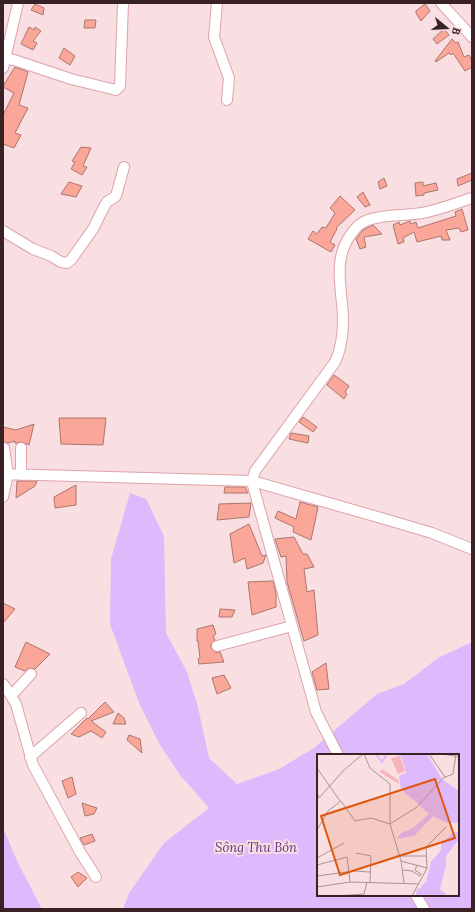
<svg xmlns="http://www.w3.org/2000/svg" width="475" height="912" font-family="Lora,serif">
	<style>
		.water { fill: #deb9fc; fill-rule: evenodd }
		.building { fill: #faa79a; stroke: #ac756c }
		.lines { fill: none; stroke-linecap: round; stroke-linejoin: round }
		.minor-casing { stroke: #dea2aa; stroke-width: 12 }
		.minor { stroke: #fff; stroke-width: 10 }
		.labels { text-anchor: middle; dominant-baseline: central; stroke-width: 4; stroke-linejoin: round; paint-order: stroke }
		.water-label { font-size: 13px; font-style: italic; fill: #633582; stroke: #f9dfe2 }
		.inset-river { fill: none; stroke: #deb9fc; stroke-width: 2 }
		.inset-road { fill: none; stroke: #ac9397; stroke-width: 1 }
		.view { fill: #df560d; fill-opacity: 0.15; stroke: #df560d; stroke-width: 2 }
		.inset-edge { fill: none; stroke: #392226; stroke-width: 2 }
	</style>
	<rect width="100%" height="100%" fill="#f9dfe2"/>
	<path class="water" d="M 130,493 L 146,499 L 164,536 L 166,633 L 187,672 L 198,707 L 209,758 L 237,784 L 279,769 L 314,748 L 377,694 L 404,684 L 438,658 L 472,642 L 472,909 L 123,909 L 129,893 L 164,843 L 209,808 L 180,775 L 160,745 L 139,703 L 110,624 L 111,559 ZM 318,755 L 458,755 L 458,895 L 318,895 Z
		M 3,828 L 18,863 L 42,909 L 3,909 Z"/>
	<path class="building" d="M 35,4 L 44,8 L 43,15 L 31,10 Z
		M 425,4 L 430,11 L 421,21 L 416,13 L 416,11 Z
		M 85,20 L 96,20 L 95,28 L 84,28 Z
		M 29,27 L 34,30 L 35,27 L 41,31 L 33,41 L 37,43 L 33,50 L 21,44 Z
		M 444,29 L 449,35 L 437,44 L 433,39 Z
		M 452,39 L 456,43 L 458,42 L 464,57 L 469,55 L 472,61 L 472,67 L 465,71 L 453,53 L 451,55 L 449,53 L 436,62 L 435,61 Z
		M 64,48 L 75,56 L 70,65 L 59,58 Z
		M 15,67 L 28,72 L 19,105 L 28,108 L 15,133 L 21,135 L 14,148 L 3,144 L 3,115 L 14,93 L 3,87 L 3,86 Z
		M 81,147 L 91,148 L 83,166 L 87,167 L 82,175 L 71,169 L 75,162 L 72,161 Z
		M 472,173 L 472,180 L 458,186 L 457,179 Z
		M 384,178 L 387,186 L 380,189 L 378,182 Z
		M 69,182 L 82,186 L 76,197 L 61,194 Z
		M 423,182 L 423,186 L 436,183 L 438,190 L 424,193 L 424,195 L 416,196 L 415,183 Z
		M 363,192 L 370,205 L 365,207 L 357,197 Z
		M 340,196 L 355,210 L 336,228 L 337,229 L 330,242 L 335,245 L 331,252 L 308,239 L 313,231 L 317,234 L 322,227 L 326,228 L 335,213 L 330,208 Z
		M 462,209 L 468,230 L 461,232 L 459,228 L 446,230 L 450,240 L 442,240 L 441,236 L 417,242 L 414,232 L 403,238 L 404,242 L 398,244 L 393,225 L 399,222 L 400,225 L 410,221 L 411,224 L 416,222 L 418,228 L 456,216 L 455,212 Z
		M 373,225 L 382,234 L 364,237 L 366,247 L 360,249 L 356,239 L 363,230 Z
		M 334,375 L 349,386 L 345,392 L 347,394 L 344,399 L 327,385 Z
		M 303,417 L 317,427 L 313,432 L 299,422 Z
		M 59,418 L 106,418 L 103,445 L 61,444 Z
		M 34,424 L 29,445 L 21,442 L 17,443 L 15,443 L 15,441 L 8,443 L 3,442 L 3,427 L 16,430 Z
		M 291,433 L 309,436 L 308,443 L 289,439 Z
		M 17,481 L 37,481 L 35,486 L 16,498 Z
		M 76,485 L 76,505 L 55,508 L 54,497 Z
		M 225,487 L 245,487 L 248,493 L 224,493 Z
		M 300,502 L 318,507 L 311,540 L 293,532 L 294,527 L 275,518 L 278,511 L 296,519 Z
		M 251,503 L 249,517 L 217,520 L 219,504 Z
		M 249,524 L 262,556 L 266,555 L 263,563 L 247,569 L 245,558 L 234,563 L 230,534 Z
		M 294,537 L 303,554 L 307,554 L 314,567 L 304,569 L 307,592 L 314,590 L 318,635 L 304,641 L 287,582 L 286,556 L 281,557 L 275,539 Z
		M 273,581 L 276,593 L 276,607 L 252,615 L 248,582 Z
		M 3,603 L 15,609 L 3,623 Z
		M 220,609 L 235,610 L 232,617 L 219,617 Z
		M 213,625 L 216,634 L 213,636 L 215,640 L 211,644 L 211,648 L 215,652 L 220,652 L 224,662 L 199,664 L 198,659 L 200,658 L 198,641 L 197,641 L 197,629 Z
		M 26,642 L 50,654 L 35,669 L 29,668 L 25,671 L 15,667 Z
		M 326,663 L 329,689 L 317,690 L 312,672 Z
		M 224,675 L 231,688 L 217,694 L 212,678 Z
		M 105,702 L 114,712 L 91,721 L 106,732 L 102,738 L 91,731 L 79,737 L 71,734 L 87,718 L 88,719 Z
		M 118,713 L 124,718 L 126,724 L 113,724 Z
		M 129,735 L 140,739 L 142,753 L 127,740 Z
		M 72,777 L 76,794 L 68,798 L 62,781 Z
		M 82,803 L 97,808 L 94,814 L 85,816 Z
		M 92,834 L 95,841 L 84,845 L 80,838 Z
		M 78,872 L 87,878 L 78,887 L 71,877 Z"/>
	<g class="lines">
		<defs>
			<path id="minor" d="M 217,3 L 214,37 L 229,78 L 227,100
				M 441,3 L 472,37
				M 3,58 L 14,60 L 71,79 L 116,90 L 120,86 L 123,3
				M 3,68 L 18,3
				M 3,231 L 33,249 L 51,256 L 61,262 L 67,263 L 71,260 L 93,229 L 105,205 L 107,202 L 116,196 L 124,167
				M 3,474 L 252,481 L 395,522 L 432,533 L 472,549
				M 21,475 L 21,448
				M 3,497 L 8,474 L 4,448
				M 217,646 L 292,626
				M 3,684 L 8,691 L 16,704 L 33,765 L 80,852 L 96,877
				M 11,696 L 31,674
				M 338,755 L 316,712 L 252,482 L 255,471 L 335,362 C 342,348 343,333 343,318 C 342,289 332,258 352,233 C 356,227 362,222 368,220 C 385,214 405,216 422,213 C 439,210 456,203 472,198
				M 30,757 L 81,713
				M 416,895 L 424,909"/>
		</defs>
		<use href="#minor" class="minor-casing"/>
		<use href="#minor" class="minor"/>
	</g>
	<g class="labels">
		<g class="water-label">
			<text x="256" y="847">Sông Thu Bồn</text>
		</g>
	</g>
	<g transform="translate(317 754)">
		<rect width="142" height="142" fill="#f9dfe2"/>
		<path d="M 83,2 L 88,17 L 81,20 L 74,4 ZM 65,15 L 81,26 L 82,30 L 63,18 Z" fill="#f7b2bc"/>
		<path d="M 74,0 L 110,0 L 125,25 L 142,37 L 142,69 L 130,69 L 116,62 L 97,82 L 80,85 L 84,79 L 96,74 L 112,60 L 84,35 L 82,22 L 89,19 L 88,14 L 84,2 ZM 142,77 L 142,85 L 129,102 L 129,112 L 123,135 L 131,142 L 99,142 L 100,135 L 105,134 L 104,132 L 109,128 L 114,108 L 124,96 L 124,90 L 136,79 Z" fill="#deb9fc"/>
		<path class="inset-river" d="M 59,0 L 65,8 L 70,0"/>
		<path class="inset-road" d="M 47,0 L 53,14 L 73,30 L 73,70 L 84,107 L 87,129M 112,0 L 128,23M 126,0 L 142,3M 0,14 L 23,47M 0,38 L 2,44 L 27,16 L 46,0M 0,76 L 11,57 L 24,47 L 38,67 L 54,64 L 73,70 L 100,53 L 126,24 L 136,20 L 139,0M 39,99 L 54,102 L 53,128M 79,102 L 109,102M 0,104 L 27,89M 84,107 L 110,114M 0,111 L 30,103 L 33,128M 86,116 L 95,117 L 103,122 L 104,120 L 98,116 L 100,111M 0,122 L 37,117 L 53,118M 0,133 L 33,128 L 102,130M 18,142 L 47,140 L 50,128M 95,142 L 110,114 L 109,93 L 129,73"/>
		<path class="view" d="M 118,25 L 138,84 L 23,121 L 4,62 Z"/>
		<rect width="142" height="142" class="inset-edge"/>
	</g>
	<rect width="475" height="912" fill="none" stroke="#392226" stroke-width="8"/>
	<g transform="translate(447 28) rotate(108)" stroke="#f9dfe2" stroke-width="3" paint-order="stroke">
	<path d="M0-3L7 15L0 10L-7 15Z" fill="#392226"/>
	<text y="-6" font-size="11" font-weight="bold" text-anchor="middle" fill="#392226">B</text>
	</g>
</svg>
